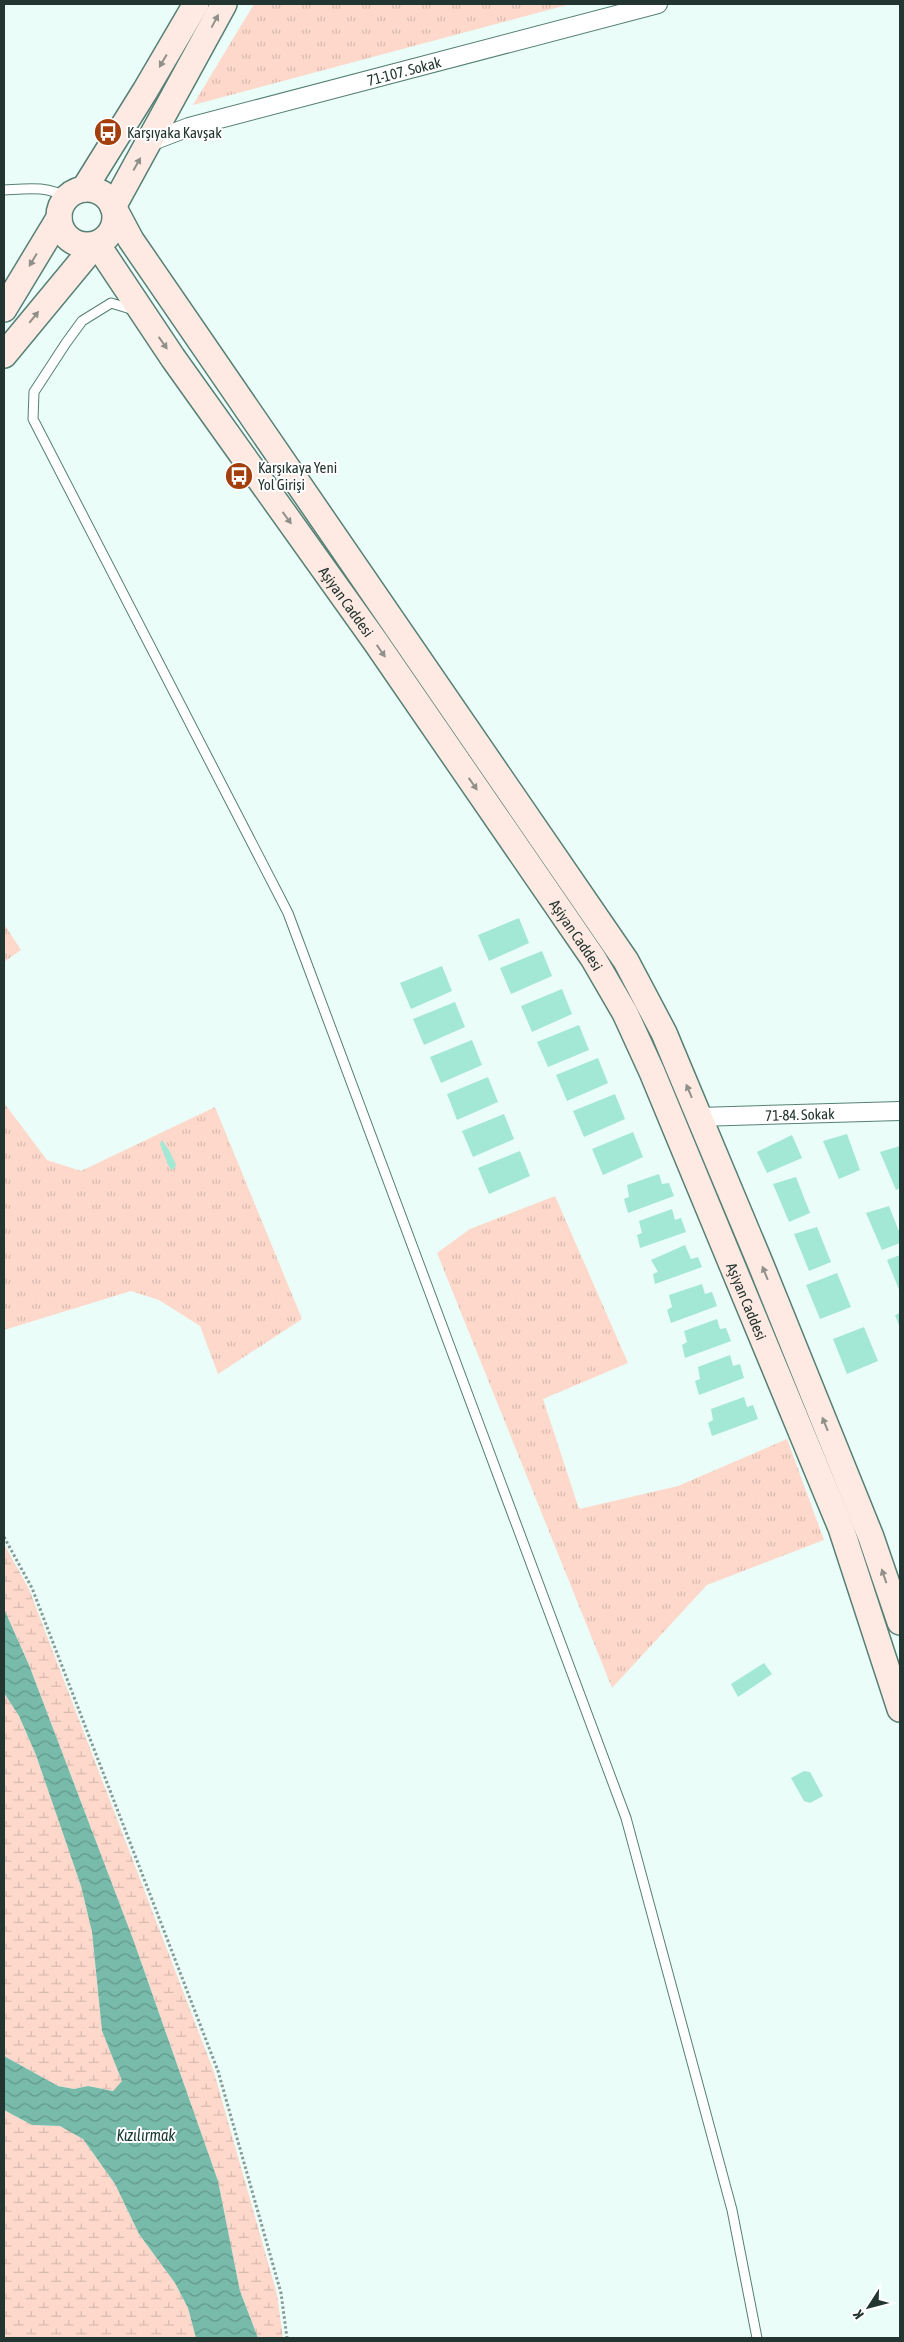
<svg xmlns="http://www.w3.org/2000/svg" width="904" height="2342" font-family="'Asap Condensed',sans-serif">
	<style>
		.grass { fill: url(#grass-tufts) }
		.wetland { fill: url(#wetland-marsh) }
		.water { fill: url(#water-waves) }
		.building { fill: #a3e7d5 }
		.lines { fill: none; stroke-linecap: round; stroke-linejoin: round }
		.lane-casing { stroke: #568075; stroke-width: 11 }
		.street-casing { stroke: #568075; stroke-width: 20 }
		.secondary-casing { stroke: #568075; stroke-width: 28 }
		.path { stroke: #889a95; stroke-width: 3; stroke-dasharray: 2.5 2.5; stroke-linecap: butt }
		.lane { stroke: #fff; stroke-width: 9 }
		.street { stroke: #fff; stroke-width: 18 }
		.secondary { stroke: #feeae3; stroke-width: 25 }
		.oneway { fill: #90908a }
		.labels { text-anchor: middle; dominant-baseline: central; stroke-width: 4; stroke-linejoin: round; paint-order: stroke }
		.street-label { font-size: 15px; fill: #233530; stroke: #fff }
		.poi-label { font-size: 15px; fill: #233530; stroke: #fff; text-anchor: start }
		.water-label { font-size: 16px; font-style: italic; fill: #173830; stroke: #fff }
	</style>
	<defs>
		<pattern id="grass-tufts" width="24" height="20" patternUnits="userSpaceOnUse" patternTransform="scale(1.25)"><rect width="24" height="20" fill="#fdd8cb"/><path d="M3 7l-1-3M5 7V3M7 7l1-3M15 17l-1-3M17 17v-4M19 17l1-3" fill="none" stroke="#d9baaf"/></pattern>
		<pattern id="wetland-marsh" width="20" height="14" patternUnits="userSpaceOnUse" patternTransform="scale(1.25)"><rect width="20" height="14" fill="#fdd8cb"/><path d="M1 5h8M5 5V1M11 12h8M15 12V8" fill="none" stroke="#d9baaf"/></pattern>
		<pattern id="water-waves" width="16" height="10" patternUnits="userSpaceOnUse" patternTransform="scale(1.25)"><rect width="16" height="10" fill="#78bbaa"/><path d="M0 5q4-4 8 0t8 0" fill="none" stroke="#62998b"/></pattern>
	</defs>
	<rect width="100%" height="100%" fill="#ebfdf8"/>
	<path class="grass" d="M 254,4 L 571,4 L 193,105 Z
		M 4,924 L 21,950 L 4,962 Z
		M 4,1103 L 47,1160 L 81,1171 L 215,1107 L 302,1319 L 218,1374 L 200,1326 L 159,1300 L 131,1291 L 4,1330 Z
		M 555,1196 L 628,1363 L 543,1399 L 579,1509 L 678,1486 L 787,1439 L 824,1540 L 707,1585 L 612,1688 L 437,1253 L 470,1229 Z"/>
	<path class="wetland" d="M 4,1544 L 29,1589 L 214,2072 L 277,2294 L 283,2338 L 258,2338 L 240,2291 L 218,2181 L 133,1939 L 29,1665 L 4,1609 Z
		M 4,1693 L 19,1716 L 36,1755 L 81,1886 L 92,1932 L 102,2031 L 122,2081 L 114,2091 L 88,2086 L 74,2089 L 58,2086 L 4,2056 Z
		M 4,2110 L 32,2125 L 60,2126 L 83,2139 L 115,2184 L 139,2234 L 175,2283 L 188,2308 L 196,2338 L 4,2338 Z"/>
	<path class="water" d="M 4,1609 L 29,1665 L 133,1939 L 218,2181 L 240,2291 L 258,2338 L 196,2338 L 188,2308 L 175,2283 L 139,2234 L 115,2184 L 83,2139 L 60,2126 L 32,2125 L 4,2110 L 4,2056 L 58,2086 L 74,2089 L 88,2086 L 113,2091 L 122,2081 L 102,2031 L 92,1932 L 81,1886 L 36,1755 L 19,1716 L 4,1693 Z"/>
	<path class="building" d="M 519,918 L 529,943 L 489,961 L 478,935 Z
		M 542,951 L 552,976 L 511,994 L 500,968 Z
		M 442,966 L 452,991 L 411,1009 L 400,983 Z
		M 562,989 L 572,1014 L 532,1032 L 521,1006 Z
		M 455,1002 L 465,1027 L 424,1045 L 413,1019 Z
		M 579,1025 L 589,1050 L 548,1067 L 537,1042 Z
		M 472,1040 L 482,1065 L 441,1083 L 430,1057 Z
		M 598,1058 L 608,1083 L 567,1101 L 556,1075 Z
		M 488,1077 L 498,1102 L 457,1120 L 447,1094 Z
		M 615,1094 L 625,1119 L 584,1137 L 573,1111 Z
		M 504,1114 L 514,1139 L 473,1157 L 462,1131 Z
		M 633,1132 L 643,1157 L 603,1175 L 592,1149 Z
		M 847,1134 L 860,1170 L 839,1179 L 823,1141 Z
		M 792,1135 L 802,1158 L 767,1173 L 757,1152 Z
		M 162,1140 L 169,1150 L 176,1165 L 174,1169 L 171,1170 L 168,1165 L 160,1144 Z
		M 900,1146 L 900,1188 L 896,1190 L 880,1152 Z
		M 520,1151 L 530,1176 L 489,1194 L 478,1168 Z
		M 659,1174 L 662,1184 L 669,1183 L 674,1196 L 628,1213 L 624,1199 L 629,1197 L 627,1185 Z
		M 796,1177 L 810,1213 L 789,1222 L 773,1184 Z
		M 889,1206 L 900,1234 L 900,1243 L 882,1250 L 866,1213 Z
		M 672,1209 L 675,1220 L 681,1218 L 686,1232 L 640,1248 L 637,1235 L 642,1233 L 639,1221 Z
		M 817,1227 L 831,1262 L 809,1271 L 794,1234 Z
		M 685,1245 L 691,1259 L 698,1257 L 702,1267 L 655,1284 L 653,1274 L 658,1272 L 651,1260 Z
		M 900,1255 L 900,1292 L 887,1260 Z
		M 837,1273 L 851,1307 L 820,1319 L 806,1285 Z
		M 702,1284 L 705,1294 L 712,1292 L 717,1306 L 671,1323 L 667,1310 L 672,1307 L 669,1295 Z
		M 900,1313 L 900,1328 L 895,1315 Z
		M 717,1319 L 720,1329 L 726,1328 L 731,1341 L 685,1358 L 682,1345 L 687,1342 L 684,1331 Z
		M 864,1327 L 878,1361 L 847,1374 L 833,1339 Z
		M 730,1355 L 733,1366 L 740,1364 L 744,1378 L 699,1395 L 695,1381 L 700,1379 L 698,1367 Z
		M 744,1397 L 747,1407 L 753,1405 L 758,1419 L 712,1436 L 708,1423 L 713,1420 L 711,1409 Z
		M 764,1663 L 772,1674 L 738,1697 L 731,1684 Z
		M 804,1771 L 810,1772 L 823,1796 L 810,1803 L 804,1801 L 791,1778 Z"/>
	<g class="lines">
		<defs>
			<path id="lane" d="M 4,190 C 24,189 49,185 66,198
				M 134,310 L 111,303 L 82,321 L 66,343 L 34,392 L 33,419 L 288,913 L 626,1818 L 732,2210 L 757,2338"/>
			<g id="street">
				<path id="s1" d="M 150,142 L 189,127 L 658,4"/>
				<path id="s2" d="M 699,1117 L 900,1111"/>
			</g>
			<g id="secondary">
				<circle cx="87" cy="217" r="28"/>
				<path d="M 84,189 L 145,91 L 196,4"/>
				<path d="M 113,207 L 224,4"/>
				<path d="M 115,210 L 131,240 L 626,961 L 664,1033 L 761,1265 L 871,1537 L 900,1622"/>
				<path id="s3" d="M 97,244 L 173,358 L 375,641 L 593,958 L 625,1013 L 652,1072 L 841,1528 L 900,1709"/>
				<path d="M 4,309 L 59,218"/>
				<path d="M 4,355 L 95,245"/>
			</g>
		</defs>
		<use href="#lane" class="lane-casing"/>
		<use href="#street" class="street-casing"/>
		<use href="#secondary" class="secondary-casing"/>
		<path class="path" d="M 4,1537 L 32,1588 L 218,2071 L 281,2293 L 287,2338"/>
		<use href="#lane" class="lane"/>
		<use href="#street" class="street"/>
		<use href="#secondary" class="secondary"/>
	</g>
	<defs><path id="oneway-solid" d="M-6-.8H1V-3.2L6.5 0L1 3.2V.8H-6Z" transform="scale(1.25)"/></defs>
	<g class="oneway">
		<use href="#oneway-solid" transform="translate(215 21) rotate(-62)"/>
		<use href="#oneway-solid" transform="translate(163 61) rotate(120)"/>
		<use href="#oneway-solid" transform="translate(137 164) rotate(-61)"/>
		<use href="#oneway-solid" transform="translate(33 260) rotate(121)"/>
		<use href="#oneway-solid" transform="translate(34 317) rotate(-51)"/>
		<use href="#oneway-solid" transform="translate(163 343) rotate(55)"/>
		<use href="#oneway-solid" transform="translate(287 518) rotate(54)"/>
		<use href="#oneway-solid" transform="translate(381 651) rotate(55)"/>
		<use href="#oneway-solid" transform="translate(473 784) rotate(55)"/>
		<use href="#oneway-solid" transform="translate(689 1091) rotate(-113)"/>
		<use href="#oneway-solid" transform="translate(765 1273) rotate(-112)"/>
		<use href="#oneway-solid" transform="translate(825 1424) rotate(-112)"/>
		<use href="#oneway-solid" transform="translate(884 1576) rotate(-109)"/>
	</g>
	<defs>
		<symbol id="bus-disc" viewBox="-11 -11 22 22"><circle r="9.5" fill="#a33e0d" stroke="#fff"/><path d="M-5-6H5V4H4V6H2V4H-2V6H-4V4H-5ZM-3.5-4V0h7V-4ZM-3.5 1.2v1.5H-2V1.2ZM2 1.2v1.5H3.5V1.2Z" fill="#fff"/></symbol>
	</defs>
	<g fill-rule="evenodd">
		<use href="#bus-disc" x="92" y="116" width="32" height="32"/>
		<use href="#bus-disc" x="223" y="460" width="32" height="32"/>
	</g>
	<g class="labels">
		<g class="street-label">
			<text stroke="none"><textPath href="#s1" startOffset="264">71-107. Sokak</textPath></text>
			<text stroke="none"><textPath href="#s3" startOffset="436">Aşiyan Caddesi</textPath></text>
			<text stroke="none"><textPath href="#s3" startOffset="841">Aşiyan Caddesi</textPath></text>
			<text stroke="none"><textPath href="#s2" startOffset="101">71-84. Sokak</textPath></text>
			<text stroke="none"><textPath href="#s3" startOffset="1246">Aşiyan Caddesi</textPath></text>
		</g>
		<g class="poi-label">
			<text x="127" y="132">Karşıyaka Kavşak</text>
			<text x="258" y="467">Karşıkaya Yeni<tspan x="258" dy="17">Yol Girişi</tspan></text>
		</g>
		<g class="water-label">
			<text x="146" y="2135">Kızılırmak</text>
		</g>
	</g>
	<rect width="904" height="2342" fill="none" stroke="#233530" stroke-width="10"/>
	<g transform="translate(869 2307) rotate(234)" stroke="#ffffff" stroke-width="4" paint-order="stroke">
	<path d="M0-4L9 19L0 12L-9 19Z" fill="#233530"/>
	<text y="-8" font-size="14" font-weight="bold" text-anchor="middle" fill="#233530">K</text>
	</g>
</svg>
